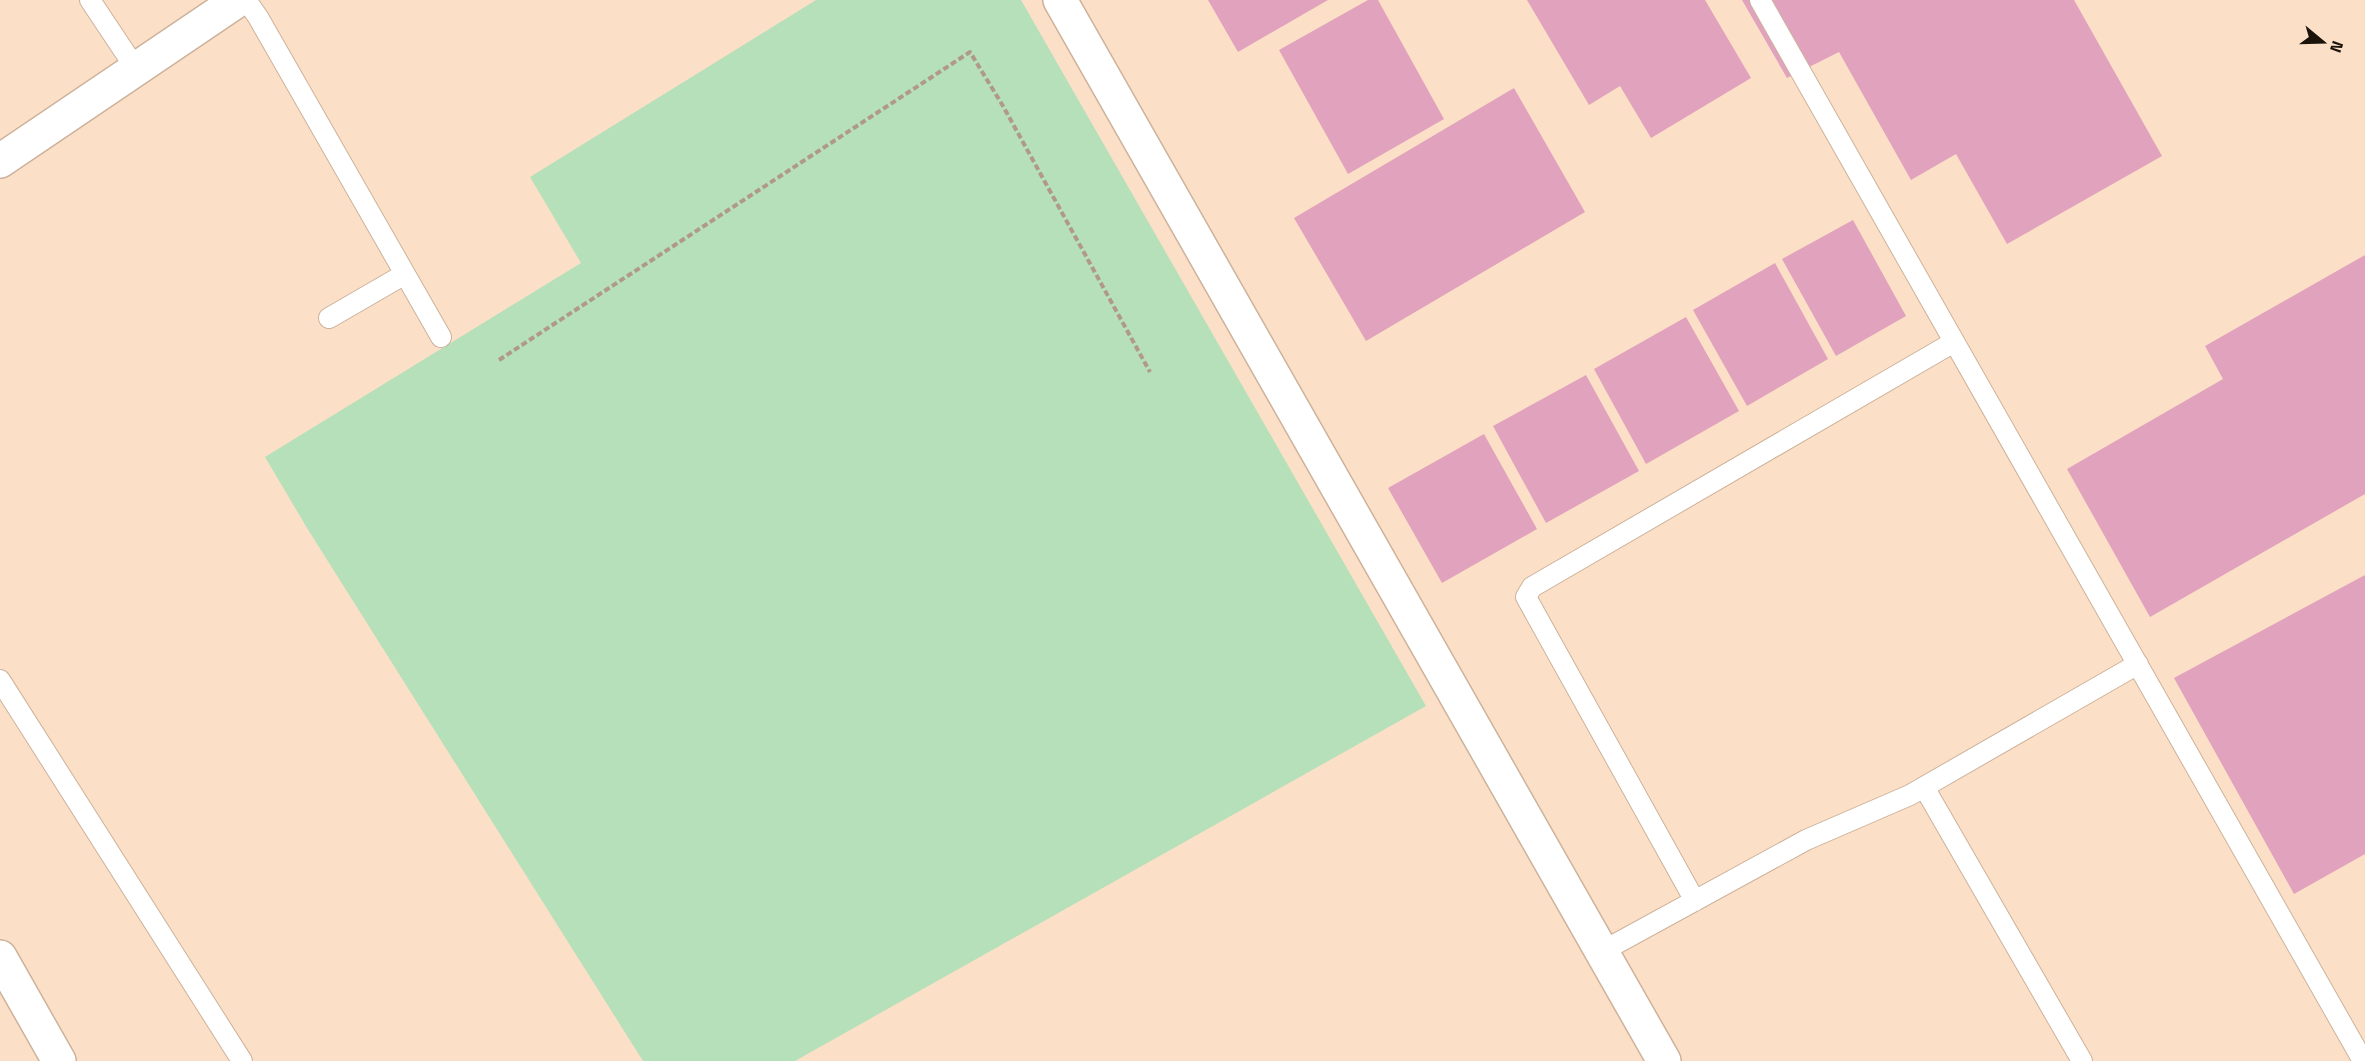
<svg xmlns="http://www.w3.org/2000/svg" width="2365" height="1061" font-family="'Titillium Web',sans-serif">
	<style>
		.green { fill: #b6e0ba }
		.building { fill: #e1a2bd }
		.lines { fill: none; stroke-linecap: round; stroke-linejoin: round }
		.service-casing { stroke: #cdb29b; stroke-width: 22 }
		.minor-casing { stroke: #cdb29b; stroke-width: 36 }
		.tertiary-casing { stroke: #cdb29b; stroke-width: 36 }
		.path { stroke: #b09a87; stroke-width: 4; stroke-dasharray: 6 3; stroke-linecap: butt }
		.service { stroke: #fff; stroke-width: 20 }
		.minor { stroke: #fff; stroke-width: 33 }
		.tertiary { stroke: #fff; stroke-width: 33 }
	</style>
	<rect width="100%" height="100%" fill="#fbdfc7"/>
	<path class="green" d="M 816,0 L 1021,0 L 1426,706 L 795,1061 L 643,1061 L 307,528 L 265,457 L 581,263 L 530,177 Z"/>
	<path class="building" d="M 1208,0 L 1328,0 L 1238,52 Z
		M 1368,0 L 1378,0 L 1444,119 L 1348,174 L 1279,50 Z
		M 1527,0 L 1705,0 L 1751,78 L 1651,138 L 1620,86 L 1589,105 Z
		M 1742,0 L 2074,0 L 2162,156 L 2007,244 L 1956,154 L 1911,180 L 1839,52 L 1787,78 Z
		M 1514,88 L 1585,212 L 1366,341 L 1294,218 Z
		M 1853,220 L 1906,316 L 1836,356 L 1782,259 Z
		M 2365,255 L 2365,494 L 2150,617 L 2067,469 L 2223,379 L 2205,346 Z
		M 1775,263 L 1828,359 L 1747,406 L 1693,310 Z
		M 1686,317 L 1739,411 L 1646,464 L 1594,369 Z
		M 1586,375 L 1639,471 L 1546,523 L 1493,426 Z
		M 1484,434 L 1537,529 L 1442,583 L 1388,488 Z
		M 2365,575 L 2365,854 L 2294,894 L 2174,678 Z"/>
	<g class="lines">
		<defs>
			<path id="service" d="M 90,0 L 136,69
				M 246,0 L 258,17 L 441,337
				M 1760,0 L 2363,1061
				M 329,318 L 405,274
				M 0,680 L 242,1061
				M 1924,787 L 2082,1061
				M 1695,901 L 1526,597 L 1532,587 L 1954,342
				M 1601,952 L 1806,840 L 1910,795 L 2138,664"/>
			<path id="minor" d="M 0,957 L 59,1061"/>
			<path id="tertiary" d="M 1060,0 L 1664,1061
				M 0,161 L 238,0"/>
		</defs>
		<use href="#service" class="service-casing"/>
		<use href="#minor" class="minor-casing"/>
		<use href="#tertiary" class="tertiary-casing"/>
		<path class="path" d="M 499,360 L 970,52 L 1003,106 L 1150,372"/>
		<use href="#service" class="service"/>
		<use href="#minor" class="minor"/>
		<use href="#tertiary" class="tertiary"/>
	</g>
	<g transform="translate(2323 42) rotate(109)" stroke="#fbdfc7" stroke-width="4.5" paint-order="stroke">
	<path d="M0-4.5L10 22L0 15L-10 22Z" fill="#1b1209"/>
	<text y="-9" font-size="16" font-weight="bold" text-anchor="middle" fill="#1b1209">N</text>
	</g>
</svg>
